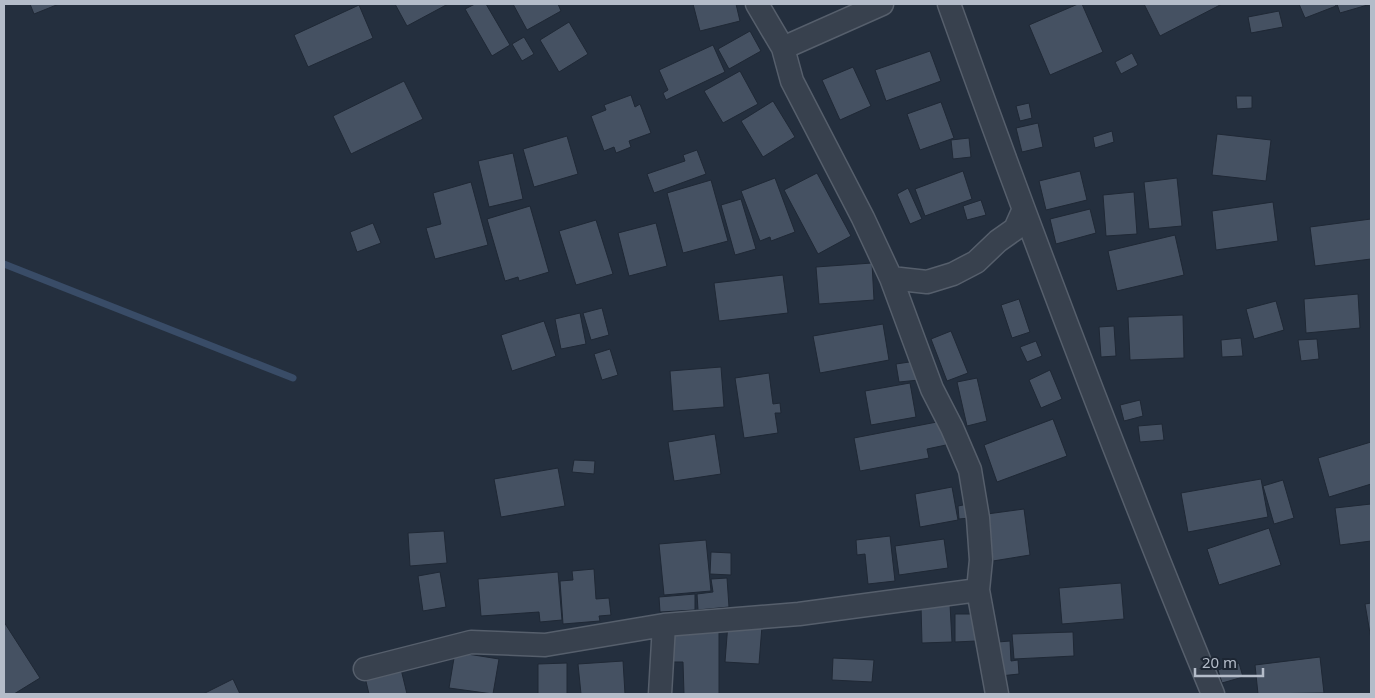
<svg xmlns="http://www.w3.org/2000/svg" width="1375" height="698" font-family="'Noto Sans',sans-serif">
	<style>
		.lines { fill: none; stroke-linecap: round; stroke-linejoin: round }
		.stream { stroke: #394c67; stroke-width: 7 }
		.building { fill: #455162; stroke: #1f2835 }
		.minor-casing { stroke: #565f6c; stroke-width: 25 }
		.minor { stroke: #38414e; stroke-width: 22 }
	</style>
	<rect width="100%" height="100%" fill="#242f3e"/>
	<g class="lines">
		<path class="stream" d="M 4,264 L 293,378"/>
	</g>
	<path class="building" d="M 30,4 L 59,4 L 34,14 Z
		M 395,4 L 448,4 L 407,26 Z
		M 475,4 L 486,4 L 510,45 L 492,56 L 465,9 Z
		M 513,4 L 558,4 L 561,11 L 527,30 Z
		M 693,4 L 736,4 L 740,21 L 700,31 Z
		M 1078,4 L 1082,4 L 1103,52 L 1050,75 L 1029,25 Z
		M 1144,4 L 1222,4 L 1160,36 Z
		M 1299,4 L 1335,4 L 1336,6 L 1305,18 Z
		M 1337,4 L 1371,4 L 1340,13 Z
		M 359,5 L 373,38 L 308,67 L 294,35 Z
		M 1279,11 L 1283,27 L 1251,33 L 1248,17 Z
		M 569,22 L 588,54 L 559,72 L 540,40 Z
		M 750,31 L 761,51 L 729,69 L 718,49 Z
		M 524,37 L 534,54 L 522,61 L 512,44 Z
		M 713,45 L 725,72 L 666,100 L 663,93 L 668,90 L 659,70 Z
		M 930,51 L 941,81 L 886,101 L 875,70 Z
		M 1132,53 L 1138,65 L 1121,74 L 1115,62 Z
		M 853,67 L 871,106 L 840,120 L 822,80 Z
		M 740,71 L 758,104 L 723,123 L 704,91 Z
		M 404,81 L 423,119 L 351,154 L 333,116 Z
		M 631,95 L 635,107 L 640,104 L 651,133 L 629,141 L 631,147 L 616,153 L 614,147 L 604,151 L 591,116 L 606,110 L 604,105 Z
		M 1236,96 L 1252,96 L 1252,108 L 1237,109 Z
		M 773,101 L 795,137 L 763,157 L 741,121 Z
		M 941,102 L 954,138 L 920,150 L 907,114 Z
		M 1029,103 L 1032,118 L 1020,121 L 1016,106 Z
		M 1038,123 L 1043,147 L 1022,152 L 1016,128 Z
		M 1112,131 L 1114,142 L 1095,148 L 1093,137 Z
		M 1217,134 L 1271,140 L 1266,181 L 1212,175 Z
		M 567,136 L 578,174 L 534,187 L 523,149 Z
		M 969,138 L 971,157 L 953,159 L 951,140 Z
		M 697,150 L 706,174 L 654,193 L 647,174 L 685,161 L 683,155 Z
		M 513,153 L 523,199 L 489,207 L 478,161 Z
		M 963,171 L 972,199 L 925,216 L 915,189 Z
		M 1080,171 L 1087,200 L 1046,210 L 1039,181 Z
		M 817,173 L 851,236 L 818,254 L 784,190 Z
		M 775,178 L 795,232 L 771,241 L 770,237 L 760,241 L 741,191 Z
		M 1177,178 L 1182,226 L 1149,229 L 1144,182 Z
		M 711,180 L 728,241 L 683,253 L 667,193 Z
		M 471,182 L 488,245 L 435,259 L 426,228 L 441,224 L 433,193 Z
		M 908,188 L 922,219 L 910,224 L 897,194 Z
		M 1134,192 L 1137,234 L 1106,236 L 1103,195 Z
		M 741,199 L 756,249 L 735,255 L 721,205 Z
		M 981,200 L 986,215 L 967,220 L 963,206 Z
		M 1273,202 L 1278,241 L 1216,250 L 1212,211 Z
		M 530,206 L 549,272 L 519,281 L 518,277 L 505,281 L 487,219 Z
		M 1090,209 L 1096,233 L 1056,244 L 1050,219 Z
		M 1371,219 L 1371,259 L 1315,266 L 1310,227 Z
		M 596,220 L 613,274 L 576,285 L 559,231 Z
		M 373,223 L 381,243 L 357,252 L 350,232 Z
		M 656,223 L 667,266 L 629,276 L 618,233 Z
		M 1175,235 L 1184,275 L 1117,291 L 1108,251 Z
		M 872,263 L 874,300 L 819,304 L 816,267 Z
		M 783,275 L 788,313 L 719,321 L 714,283 Z
		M 1358,294 L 1360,328 L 1306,333 L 1304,299 Z
		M 1019,299 L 1030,332 L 1012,338 L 1001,305 Z
		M 1276,301 L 1284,330 L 1254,339 L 1246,309 Z
		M 602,308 L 609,335 L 591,340 L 583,313 Z
		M 580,313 L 586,344 L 561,349 L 555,319 Z
		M 1183,315 L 1184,358 L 1130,360 L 1128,317 Z
		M 544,321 L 556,356 L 512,371 L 501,335 Z
		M 883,324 L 889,360 L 820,373 L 813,336 Z
		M 1114,326 L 1116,356 L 1101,357 L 1099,327 Z
		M 951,331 L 968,373 L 947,381 L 931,339 Z
		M 1241,338 L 1243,356 L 1222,357 L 1221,340 Z
		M 1317,339 L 1319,359 L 1301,361 L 1298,340 Z
		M 1036,341 L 1042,356 L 1027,362 L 1020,347 Z
		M 610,349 L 618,375 L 602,380 L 594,354 Z
		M 916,361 L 919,380 L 899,382 L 896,364 Z
		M 721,367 L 724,407 L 673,411 L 670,371 Z
		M 1050,370 L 1062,399 L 1041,408 L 1029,380 Z
		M 769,373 L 773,404 L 780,403 L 781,413 L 775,413 L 778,433 L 744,438 L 735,378 Z
		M 977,378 L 987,421 L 967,426 L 957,382 Z
		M 910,383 L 916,417 L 871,425 L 865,391 Z
		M 1140,400 L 1143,416 L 1124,421 L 1120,405 Z
		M 1053,419 L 1067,456 L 997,482 L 984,445 Z
		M 942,421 L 946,445 L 927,449 L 929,458 L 860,471 L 854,438 Z
		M 1162,424 L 1164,440 L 1140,442 L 1138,426 Z
		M 715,434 L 721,474 L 674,481 L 668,442 Z
		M 1371,442 L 1371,484 L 1329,497 L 1318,458 Z
		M 574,460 L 595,461 L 594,474 L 572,472 Z
		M 558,468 L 565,506 L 501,517 L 494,479 Z
		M 1261,479 L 1268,517 L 1188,532 L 1181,493 Z
		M 1283,480 L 1294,518 L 1274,524 L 1263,486 Z
		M 952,487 L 958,520 L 920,527 L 915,494 Z
		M 968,504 L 970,518 L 959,519 L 958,506 Z
		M 1371,504 L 1371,541 L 1340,545 L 1335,508 Z
		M 1024,509 L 1030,555 L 993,561 L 987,514 Z
		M 1269,528 L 1281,565 L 1219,585 L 1207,549 Z
		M 444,531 L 447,563 L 410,566 L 408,533 Z
		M 890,536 L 895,581 L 868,584 L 865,554 L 857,555 L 856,540 Z
		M 944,539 L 948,568 L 899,575 L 895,546 Z
		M 706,540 L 711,591 L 664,595 L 659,544 Z
		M 711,552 L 731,553 L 731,575 L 710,574 Z
		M 594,569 L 596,599 L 609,598 L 611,615 L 599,616 L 600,621 L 563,624 L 560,581 L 573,580 L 572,571 Z
		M 440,572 L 446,607 L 423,611 L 418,576 Z
		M 558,572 L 562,620 L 540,622 L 539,612 L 481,616 L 478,579 Z
		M 727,578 L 729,607 L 698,610 L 697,594 L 713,592 L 711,579 Z
		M 1121,583 L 1124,619 L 1062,624 L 1059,588 Z
		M 695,594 L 695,610 L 660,612 L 659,597 Z
		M 1371,603 L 1371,639 L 1365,604 Z
		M 950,604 L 952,642 L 922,643 L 921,606 Z
		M 955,614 L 975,614 L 976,641 L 955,642 Z
		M 4,622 L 40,678 L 14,694 L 4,694 Z
		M 728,623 L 762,626 L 759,664 L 725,662 Z
		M 719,630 L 719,694 L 684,694 L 683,662 L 664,662 L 664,631 Z
		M 1073,632 L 1074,656 L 1014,659 L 1012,634 Z
		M 1010,641 L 1011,661 L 1018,660 L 1019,674 L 1000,676 L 998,642 Z
		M 455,652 L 499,659 L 493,694 L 449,688 Z
		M 1320,657 L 1324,693 L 1258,694 L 1255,665 Z
		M 833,658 L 874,660 L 872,682 L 832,680 Z
		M 623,661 L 625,694 L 581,694 L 578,664 Z
		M 567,663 L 567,694 L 538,694 L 538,664 Z
		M 1239,663 L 1243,677 L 1222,683 L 1218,670 Z
		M 400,665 L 407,694 L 369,694 L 364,673 Z
		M 233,679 L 240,694 L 203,694 Z"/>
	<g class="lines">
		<defs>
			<path id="minor" d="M 757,4 L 783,48 L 882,4
				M 949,4 C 1032,236 1119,466 1213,694
				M 783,48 L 792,81 L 863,218 L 891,278 L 932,389 L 952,428 L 970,470 L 978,518 L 981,560 L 978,590 L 997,694
				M 891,278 L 927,282 L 953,274 L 976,262 L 998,241 L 1015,229 L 1023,211
				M 365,669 L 471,642 L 545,645 L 664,625 L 799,614 L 978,590
				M 660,694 L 664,625"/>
		</defs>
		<use href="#minor" class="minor-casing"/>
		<use href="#minor" class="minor"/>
	</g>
	<rect width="1375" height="698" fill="none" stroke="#b4bcc9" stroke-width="10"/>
	<path d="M1195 668v8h68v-8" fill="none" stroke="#b4bcc9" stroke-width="2.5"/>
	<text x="1202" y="668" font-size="15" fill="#b4bcc9" stroke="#1d2633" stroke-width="4" paint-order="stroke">20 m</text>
</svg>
